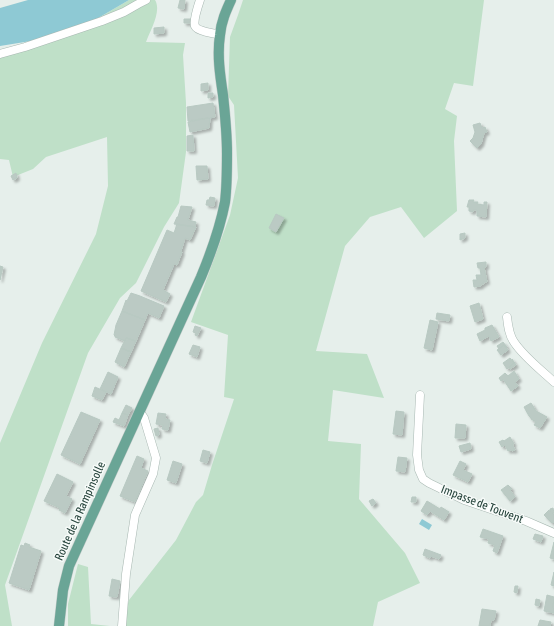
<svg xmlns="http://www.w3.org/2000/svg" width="554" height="626" font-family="'Asap Condensed',sans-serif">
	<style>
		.green { fill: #bfe0c8 }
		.water { fill: #8ec9d4 }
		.building { fill: #bbcac4; stroke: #b8c9c2; filter: url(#shadow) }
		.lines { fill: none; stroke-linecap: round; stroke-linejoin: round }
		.minor-casing { stroke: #a8b8b2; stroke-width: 9 }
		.major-casing { stroke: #c2cac8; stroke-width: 11 }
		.minor { stroke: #fff; stroke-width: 8 }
		.major { stroke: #6aa596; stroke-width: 10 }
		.labels { text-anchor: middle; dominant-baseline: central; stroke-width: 3; stroke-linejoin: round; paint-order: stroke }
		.street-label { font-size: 12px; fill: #24423a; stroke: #f7fbf9 }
	</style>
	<defs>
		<filter id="shadow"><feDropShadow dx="2.5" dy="2.5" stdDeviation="1" flood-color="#0004"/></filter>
	</defs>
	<rect width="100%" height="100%" fill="#e6efeb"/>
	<path class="green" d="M 129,0 L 155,0 C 162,11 150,31 146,42 L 185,43 L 183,55 L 186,103 L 186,152 L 179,203 L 164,227 L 136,283 L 120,298 L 88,353 L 5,585 L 12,626 L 0,626 L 0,443 L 42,343 L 96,234 L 108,186 L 107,137 L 46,157 L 33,169 L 13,177 L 9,160 L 0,159 L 0,51 L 95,20 Z
		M 243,0 L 484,0 L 473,86 L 454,83 L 445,109 L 457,116 L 454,141 L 457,211 L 424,238 L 401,207 L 370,217 L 345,246 L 316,351 L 367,354 L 384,398 L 333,390 L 328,441 L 361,444 L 359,499 L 405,553 L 420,583 L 378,602 L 373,626 L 121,626 L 129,600 L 176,540 L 196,502 L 203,495 L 212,465 L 234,399 L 224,397 L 228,335 L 191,322 L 230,215 L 238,178 L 234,105 L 228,96 L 230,37 L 238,15 Z
		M 78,564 L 88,567 L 91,624 L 110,626 L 68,626 L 68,604 Z"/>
	<path class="water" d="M 28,0 L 129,0 L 93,21 L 31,41 L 0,46 L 0,8 Z
		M 422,519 L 432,525 L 429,530 L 419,524 Z"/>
	<path class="building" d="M 180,0 L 185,0 L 184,9 L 178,8 Z
		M 184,19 L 191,19 L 190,23 L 184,23 Z
		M 164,27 L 164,33 L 154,34 L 154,28 Z
		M 208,83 L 208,90 L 201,91 L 201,84 Z
		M 208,93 L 213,93 L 213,97 L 208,98 Z
		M 213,103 L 215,117 L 188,121 L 187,107 Z
		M 208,118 L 210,118 L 209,128 L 190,132 L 188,122 Z
		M 480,123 L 482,128 L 485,127 L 487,132 L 484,133 L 481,144 L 477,148 L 470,141 L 473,138 L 475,132 L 473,125 Z
		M 193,135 L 194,151 L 187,151 L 187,136 Z
		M 196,166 L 207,166 L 208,179 L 197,180 Z
		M 16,173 L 17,178 L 13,180 L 11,176 Z
		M 210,197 L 215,198 L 214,206 L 206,205 L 207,200 L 209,200 Z
		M 469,200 L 474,200 L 473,202 L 478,202 L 477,204 L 484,205 L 484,202 L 487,202 L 486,217 L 477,216 L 477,210 L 473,210 L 473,212 L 469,211 L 469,207 L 467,207 Z
		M 181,206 L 192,207 L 188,220 L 196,222 L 195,227 L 174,224 L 177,217 L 178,217 Z
		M 276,214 L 284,218 L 276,232 L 269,228 Z
		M 177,224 L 196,227 L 190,240 L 185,238 L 181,251 L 182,252 L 177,265 L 174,264 L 163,290 L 170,294 L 166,302 L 141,291 L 167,230 L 174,233 Z
		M 465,233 L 465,238 L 460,240 L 460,234 Z
		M 486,262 L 486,267 L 484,267 L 487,282 L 483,282 L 484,284 L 481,284 L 481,286 L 474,287 L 473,280 L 477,280 L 476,275 L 481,275 L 480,268 L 478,268 L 477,263 Z
		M 0,266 L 3,267 L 0,280 Z
		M 131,293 L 140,296 L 164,306 L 159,318 L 148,313 L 145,320 L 122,311 L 126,300 L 127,301 Z
		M 479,303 L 483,319 L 475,322 L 470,306 Z
		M 122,311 L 145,320 L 136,341 L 126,338 L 125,341 L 115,337 L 115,336 L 114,335 L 116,325 Z
		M 437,313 L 450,315 L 449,321 L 436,319 Z
		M 430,320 L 438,322 L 432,350 L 424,348 Z
		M 492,325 L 499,337 L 491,341 L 489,336 L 480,341 L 477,334 L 485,330 L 485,328 Z
		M 195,326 L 201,328 L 197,336 L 195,335 L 196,333 L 193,332 Z
		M 126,338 L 136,341 L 131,352 L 121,348 Z
		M 503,342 L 507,347 L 506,348 L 504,345 L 499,349 L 497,346 Z
		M 193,345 L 200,347 L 197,357 L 189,354 Z
		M 504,345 L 508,350 L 501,355 L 497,350 Z
		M 121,348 L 131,352 L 124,367 L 115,362 Z
		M 510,358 L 514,363 L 507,369 L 503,363 Z
		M 512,359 L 516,365 L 510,369 L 509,367 L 514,363 L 512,360 Z
		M 514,371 L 519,379 L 515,382 L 518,386 L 511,391 L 503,379 L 501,381 L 499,378 L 505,373 L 508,376 Z
		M 108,372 L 118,377 L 111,394 L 100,389 Z
		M 95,387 L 106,392 L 102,400 L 92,396 Z
		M 531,403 L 536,411 L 547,417 L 540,428 L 534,425 L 536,422 L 531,419 L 531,418 L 529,416 L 524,407 Z
		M 126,405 L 132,408 L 128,415 L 122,413 Z
		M 396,411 L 404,412 L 402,435 L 393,434 Z
		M 81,412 L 100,420 L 80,464 L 61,455 Z
		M 122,413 L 128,415 L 124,426 L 113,422 L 115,418 L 119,420 Z
		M 158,413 L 166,414 L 165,419 L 170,420 L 168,430 L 162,429 L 163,425 L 156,424 Z
		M 456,424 L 466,425 L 465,438 L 455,438 Z
		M 158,428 L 159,435 L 156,436 L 154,429 Z
		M 510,437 L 514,444 L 512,444 L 515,450 L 512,451 L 511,450 L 508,451 L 505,445 L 502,447 L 499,442 L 503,440 L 504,441 Z
		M 470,443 L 471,449 L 461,452 L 459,446 Z
		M 203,450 L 210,452 L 207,463 L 200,461 Z
		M 137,456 L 144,459 L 141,468 L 148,471 L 135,502 L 120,496 Z
		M 398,457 L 407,458 L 405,472 L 396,471 Z
		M 173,461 L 182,464 L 176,483 L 167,480 Z
		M 460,461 L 466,464 L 463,470 L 472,474 L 468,482 L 453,475 Z
		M 57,474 L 73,482 L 66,496 L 72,499 L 65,513 L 59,510 L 60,508 L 44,501 Z
		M 508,485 L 512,489 L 510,490 L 515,497 L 510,501 L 501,490 Z
		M 412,497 L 416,497 L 416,502 L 411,502 Z
		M 373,499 L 376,503 L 372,506 L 369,501 Z
		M 427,501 L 440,509 L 441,507 L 449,512 L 444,520 L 430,511 L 427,515 L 421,511 Z
		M 553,508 L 554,513 L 552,513 L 554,515 L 554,523 L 553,522 L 552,523 L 544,515 L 549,510 L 550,512 L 550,509 Z
		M 483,529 L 503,536 L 497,553 L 493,551 L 495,545 L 488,543 L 489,539 L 480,537 Z
		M 535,534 L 543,536 L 541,542 L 533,539 Z
		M 554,542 L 554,559 L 550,558 Z
		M 25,543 L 30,545 L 29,547 L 41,551 L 29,590 L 9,583 L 21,545 L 24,546 Z
		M 425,549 L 441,555 L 439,559 L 431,556 L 430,558 L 423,555 Z
		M 554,572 L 554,586 L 551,585 Z
		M 112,579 L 120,581 L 117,597 L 109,596 Z
		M 515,586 L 518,586 L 517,593 L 514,592 Z
		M 547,595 L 554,597 L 553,608 L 554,608 L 554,613 L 544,611 Z
		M 536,599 L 540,600 L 539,606 L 535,605 Z
		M 482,609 L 496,611 L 494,620 L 491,620 L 490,626 L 479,626 Z
		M 540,620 L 551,622 L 550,626 L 538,626 Z"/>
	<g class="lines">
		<defs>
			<path id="minor" d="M 200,0 C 198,6 193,21 195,26 C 197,31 214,34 220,34
				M 0,54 L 25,47 L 102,21 L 124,12 L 138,4 L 146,0
				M 507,317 C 508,326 509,335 514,342 C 524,357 540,369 554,382
				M 420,395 L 417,455 L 419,470 L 423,479 L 429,483 L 464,500 L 526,521 L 554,533
				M 122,626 L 126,574 L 135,515 L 153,474 L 156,458 L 144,418 L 140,412"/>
			<path id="major" d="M 59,626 L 63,590 L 69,566 L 201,277 C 211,253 220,228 225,202 C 227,186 227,169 227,153 C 227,134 225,114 223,95 C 220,75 217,55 220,35 C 221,22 226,11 231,0"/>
		</defs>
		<use href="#minor" class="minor-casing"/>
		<use href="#major" class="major-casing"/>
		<use href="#minor" class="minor"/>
		<use href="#major" class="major"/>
	</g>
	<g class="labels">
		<g class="street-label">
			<text transform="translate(482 504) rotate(21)">Impasse de Touvent</text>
			<text transform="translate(80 511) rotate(-66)">Route de la Rampinsolle</text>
		</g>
	</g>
</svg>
